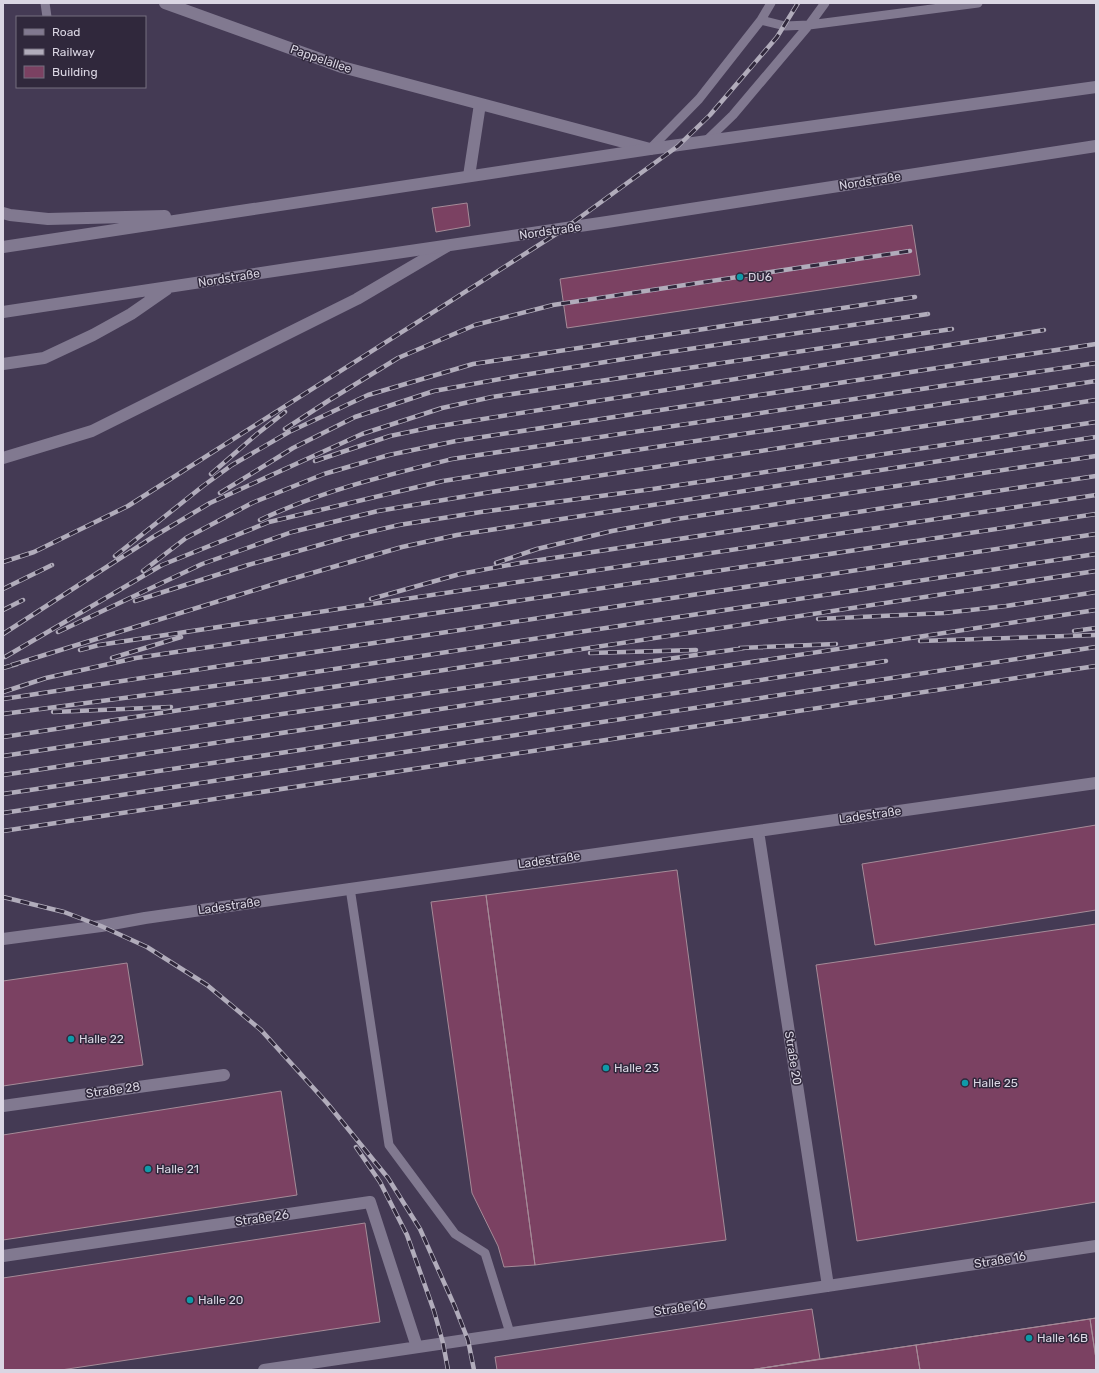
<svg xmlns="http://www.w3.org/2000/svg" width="1099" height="1373" font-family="Rubik,sans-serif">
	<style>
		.built { fill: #443a54; fill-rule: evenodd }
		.building { fill: #7b4162; stroke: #a58b98 }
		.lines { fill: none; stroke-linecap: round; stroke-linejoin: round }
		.lane { stroke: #817990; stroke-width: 9 }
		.street { stroke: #817990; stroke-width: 12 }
		.secondary { stroke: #817990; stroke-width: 12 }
		.rail-casing { stroke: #b1acbb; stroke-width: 4.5 }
		.rail { stroke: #30283c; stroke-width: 3; stroke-dasharray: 9; stroke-linecap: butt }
		.culture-dot { fill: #0f9aa8; stroke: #30283c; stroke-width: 1.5 }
		.labels { text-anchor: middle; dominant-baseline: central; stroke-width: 3; stroke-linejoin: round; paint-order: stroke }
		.street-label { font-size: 12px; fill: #dad6e3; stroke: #30283c }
		.poi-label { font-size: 12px; fill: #dad6e3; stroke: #30283c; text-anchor: start }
	</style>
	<rect width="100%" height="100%" fill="#3a3246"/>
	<path class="built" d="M 3,3 L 1096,3 L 1096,1370 L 3,1370 ZM 17,17 L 145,17 L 145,87 L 17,87 Z"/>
	<path class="building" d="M 467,203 L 470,226 L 436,232 L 432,208 Z
		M 912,225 L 920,275 L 567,328 L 560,279 Z
		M 1096,825 L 1096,910 L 875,945 L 862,864 Z
		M 677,870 L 726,1240 L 535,1265 L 486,895 Z
		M 486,895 L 535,1265 L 504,1267 L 498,1246 L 472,1193 L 431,902 Z
		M 1096,924 L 1096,1202 L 857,1241 L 816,965 Z
		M 127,963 L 143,1065 L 3,1086 L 3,981 Z
		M 281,1091 L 297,1195 L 3,1240 L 3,1135 Z
		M 365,1223 L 380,1322 L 61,1370 L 3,1370 L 3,1278 Z
		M 812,1309 L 820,1359 L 750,1370 L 497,1370 L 495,1357 Z
		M 1096,1318 L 1096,1370 L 750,1370 L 916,1345 Z
		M 1096,1318 L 1096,1359 L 1090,1319 Z
		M 1090,1319 L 1096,1359 L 1096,1370 L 920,1370 L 916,1345 Z
		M 916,1345 L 920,1370 L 750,1370 L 820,1359 Z"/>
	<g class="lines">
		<path class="lane" d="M 45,3 L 47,17
			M 761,20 L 785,26 L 809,25 L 978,3
			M 705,142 L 733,115 L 809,25 L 825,3
			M 650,149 L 699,99 L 761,20 L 771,3
			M 350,888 L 389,1145 L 455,1234 L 485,1253 L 510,1333"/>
		<path class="street" d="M 165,3 L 342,67 L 650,149
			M 469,176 L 480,104
			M 3,458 L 92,431 L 357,299 L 447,246
			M 758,831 L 828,1286
			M 3,939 L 101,926 L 145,918 L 1096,783
			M 3,1106 L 224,1075
			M 3,1256 L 370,1202 L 417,1347
			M 264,1370 L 1096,1246"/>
		<path class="secondary" d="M 3,213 L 10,215 L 48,219 L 165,216
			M 3,247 L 650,149 L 1096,87
			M 3,312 L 294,268 L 607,222 L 1096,146
			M 3,364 L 44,358 L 93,335 L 131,314 L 167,289"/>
		<defs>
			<path id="rail" d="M 285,429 L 328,401 L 398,358 L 475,325 L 553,305 L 910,251
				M 315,461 L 390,436 L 433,427 L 1044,330
				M 211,474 L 257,434 L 285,412
				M 220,493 L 293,448 L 355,417 L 434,391 L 517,376 L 662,353 L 928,314
				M 260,520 C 321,491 387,475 452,459 L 1096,363
				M 115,556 L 203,486 L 232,465 L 289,432 L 368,395 L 473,364 L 915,297
				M 3,562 L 34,552 L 128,506 L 564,229 L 678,146 L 710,115 L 777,37 L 798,3
				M 496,563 L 537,549 L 612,531 L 677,519 L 1096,456
				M 143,571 L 186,538 L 252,503 L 324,474 L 389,455 L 456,441 L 1096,344
				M 3,589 L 52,565
				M 371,599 L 460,574 L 520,563 L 1096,476
				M 135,601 L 248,565 L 348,537 L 399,525 L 481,512 L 653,489 L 1096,422
				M 3,610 L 23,600
				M 818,619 L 944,613 L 1006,606 L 1096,592
				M 1074,631 L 1096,628
				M 58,632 L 202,564 L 292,532 L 378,511 L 491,492 L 1096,400
				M 3,634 L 153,537 L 210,503 L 362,434 L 442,408 L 492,397 L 952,329
				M 920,641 L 1096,635
				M 740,648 L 836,644
				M 80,650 L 99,645 L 1096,495
				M 590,653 L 696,650
				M 5,657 L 162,565 L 269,522 L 443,481 L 616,453 L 1096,381
				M 112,658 L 181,637
				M 12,665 L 281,582 L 402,547 L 457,535 L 1096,437
				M 3,668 L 17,664
				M 3,692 L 46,678 L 136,658 L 1096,514
				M 3,699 L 1096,534
				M 53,712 L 171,707
				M 3,714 L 275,678 L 1096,554
				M 3,737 L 1096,571
				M 3,756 L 282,714 L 745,648
				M 3,775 L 1096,610
				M 3,794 L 287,752 L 886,661
				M 3,813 L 1096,647
				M 3,831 L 1096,666
				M 3,897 L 64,912 L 101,926 L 147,947 L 207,985 L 261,1030 L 327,1103 L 388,1178 L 420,1229 L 455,1307 L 468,1340 L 474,1370
				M 356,1147 L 380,1182 L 407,1235 L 434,1311 L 443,1343 L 448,1370"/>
		</defs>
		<use href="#rail" class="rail-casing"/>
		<use href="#rail" class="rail"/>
	</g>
	<g class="culture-dot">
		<circle cx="740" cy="277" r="4"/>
		<circle cx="71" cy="1039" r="4"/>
		<circle cx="606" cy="1068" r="4"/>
		<circle cx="965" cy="1083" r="4"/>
		<circle cx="148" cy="1169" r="4"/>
		<circle cx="190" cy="1300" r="4"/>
		<circle cx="1029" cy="1338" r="4"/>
	</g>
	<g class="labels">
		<g class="street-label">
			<text transform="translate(321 59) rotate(19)">Pappelallee</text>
			<text transform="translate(870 181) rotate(-9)">Nordstraße</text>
			<text transform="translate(550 231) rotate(-8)">Nordstraße</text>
			<text transform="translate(229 278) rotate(-9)">Nordstraße</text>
			<text transform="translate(870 815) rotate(-8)">Ladestraße</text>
			<text transform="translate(549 860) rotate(-8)">Ladestraße</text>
			<text transform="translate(229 906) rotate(-8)">Ladestraße</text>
			<text transform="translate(793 1058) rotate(81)">Straße 20</text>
			<text transform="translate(113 1090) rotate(-8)">Straße 28</text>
			<text transform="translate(262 1218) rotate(-8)">Straße 26</text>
			<text transform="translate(1000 1260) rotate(-9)">Straße 16</text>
			<text transform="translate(680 1308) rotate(-8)">Straße 16</text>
		</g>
		<g class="poi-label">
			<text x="748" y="277">DU6</text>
			<text x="79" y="1039">Halle 22</text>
			<text x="614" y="1068">Halle 23</text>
			<text x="973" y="1083">Halle 25</text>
			<text x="156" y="1169">Halle 21</text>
			<text x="198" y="1300">Halle 20</text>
			<text x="1037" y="1338">Halle 16B</text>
		</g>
	</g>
	<rect width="1099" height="1373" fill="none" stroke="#dad6e3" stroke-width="8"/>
	<rect x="16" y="16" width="130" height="72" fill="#30283c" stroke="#746e7f"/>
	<rect x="24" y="29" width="20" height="6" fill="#817990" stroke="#746e7f"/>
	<text x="52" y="36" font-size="12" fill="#dad6e3">Road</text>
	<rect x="24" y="49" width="20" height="6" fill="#b1acbb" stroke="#746e7f"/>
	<text x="52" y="56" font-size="12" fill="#dad6e3">Railway</text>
	<rect x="24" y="66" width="20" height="12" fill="#7b4162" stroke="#746e7f"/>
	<text x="52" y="76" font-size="12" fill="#dad6e3">Building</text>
</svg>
